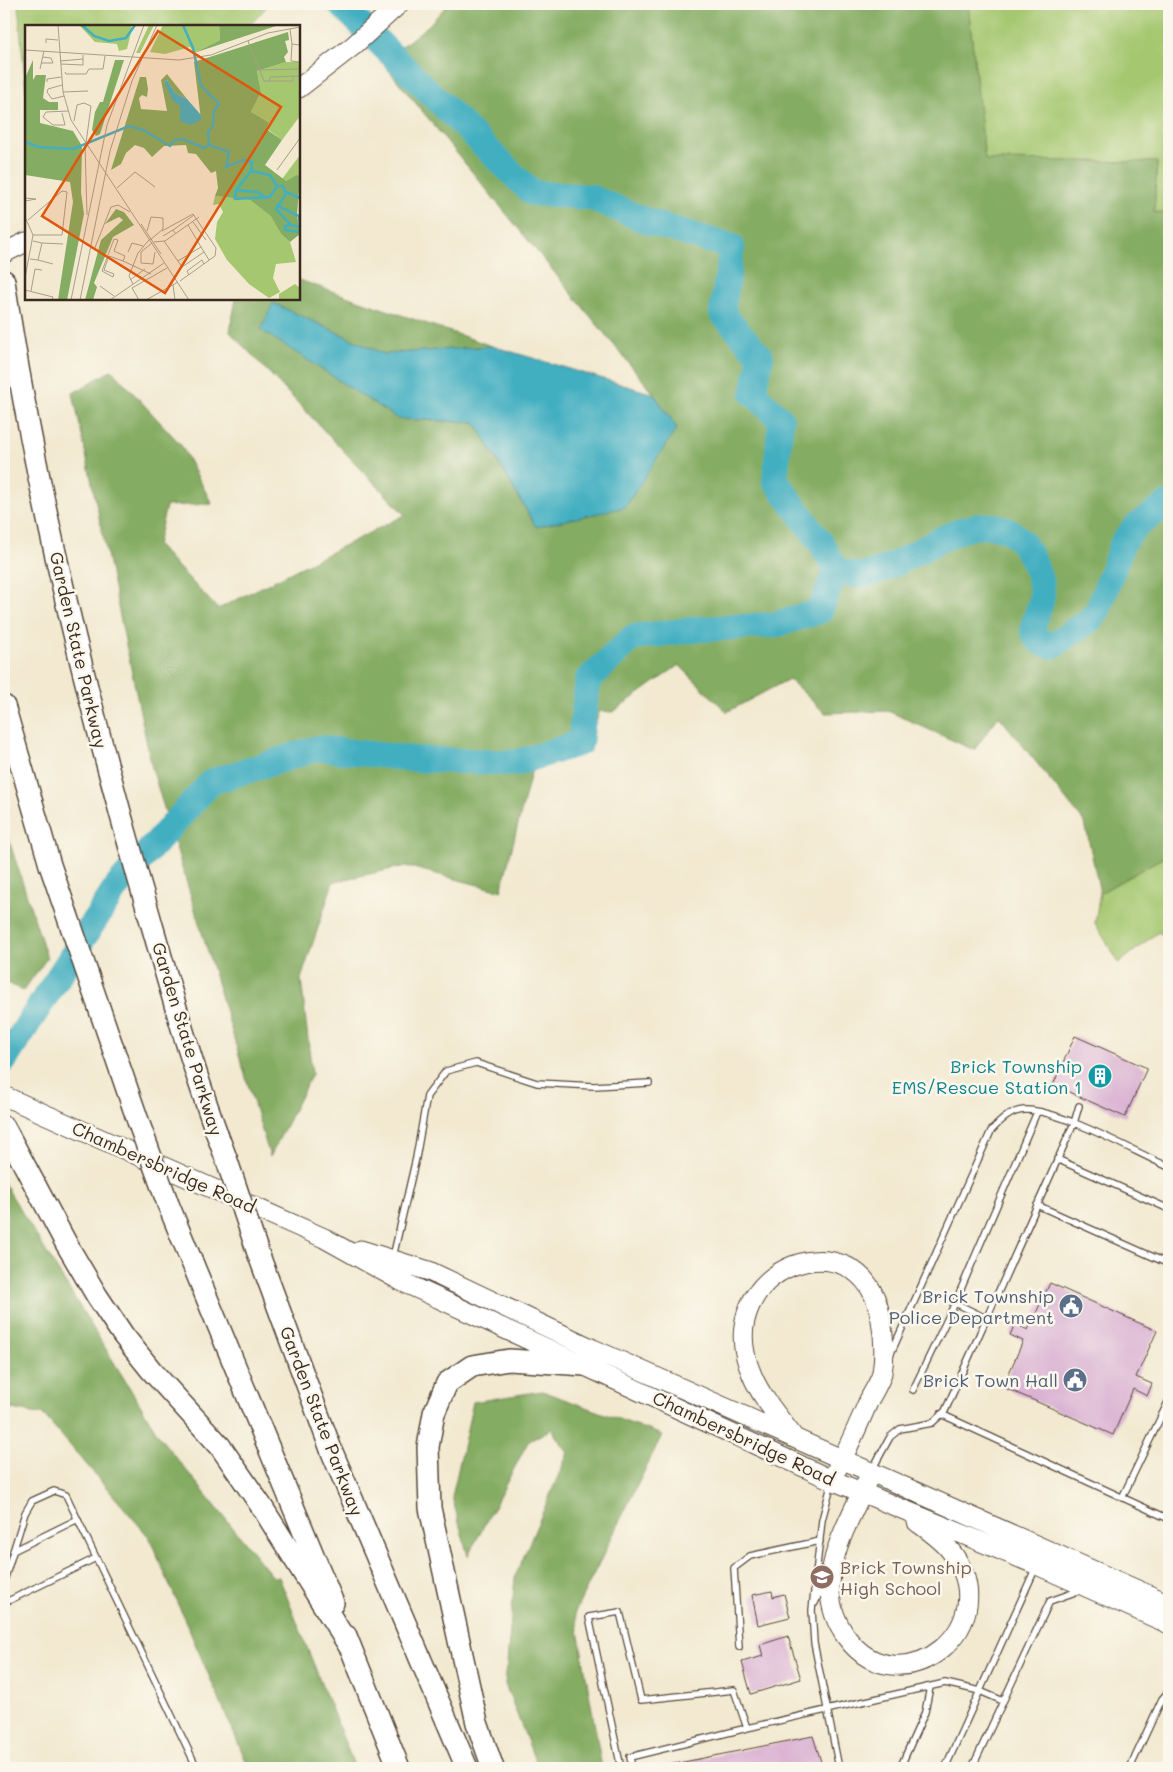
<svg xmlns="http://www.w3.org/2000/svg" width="1173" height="1772" font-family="Mali,sans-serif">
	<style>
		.green { fill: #a5c770; stroke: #707847 }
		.forest { fill: #84ac62; stroke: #606b40 }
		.water { fill: #43afc1; stroke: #3f6c70 }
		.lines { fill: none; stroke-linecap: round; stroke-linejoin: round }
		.river { stroke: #43afc1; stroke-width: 26 }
		.building { fill: #dab2d3 }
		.service-casing { stroke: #564739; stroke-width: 8 }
		.primary-casing { stroke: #564739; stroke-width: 21 }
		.motorway-casing { stroke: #564739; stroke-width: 24 }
		.service { stroke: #fff; stroke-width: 5.5 }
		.primary { stroke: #fff; stroke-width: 19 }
		.motorway { stroke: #fff; stroke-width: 21 }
		.motorway-bridge-casing { stroke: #564739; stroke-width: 24; stroke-linecap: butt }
		.motorway-bridge { stroke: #fff; stroke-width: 21 }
		.labels { text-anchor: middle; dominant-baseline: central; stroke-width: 5; stroke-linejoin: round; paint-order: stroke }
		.street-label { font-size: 18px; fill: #3b2a1e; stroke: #fbf7ec }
		.culture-label { font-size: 18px; fill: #0d838f; stroke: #fbf7ec; text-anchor: end }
		.service-label { font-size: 18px; fill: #4e5e75; stroke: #fbf7ec; text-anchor: end }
		.education-label { font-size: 18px; fill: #785e54; stroke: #fbf7ec; text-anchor: start }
		.inset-river { fill: none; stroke: #43afc1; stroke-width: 2.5 }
		.inset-road { fill: none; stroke: #a99d89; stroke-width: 1 }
		.view { fill: #df570d; fill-opacity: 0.15; stroke: #df570d; stroke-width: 2.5 }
		.inset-edge { fill: none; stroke: #3b2a1e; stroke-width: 2.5 }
	</style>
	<rect width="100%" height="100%" fill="#fbf7ec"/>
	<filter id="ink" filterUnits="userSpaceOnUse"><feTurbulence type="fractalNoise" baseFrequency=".02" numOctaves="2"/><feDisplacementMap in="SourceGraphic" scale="10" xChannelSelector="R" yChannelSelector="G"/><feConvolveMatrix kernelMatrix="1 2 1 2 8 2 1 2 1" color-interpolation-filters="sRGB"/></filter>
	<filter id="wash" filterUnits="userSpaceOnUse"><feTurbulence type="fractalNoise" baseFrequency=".0096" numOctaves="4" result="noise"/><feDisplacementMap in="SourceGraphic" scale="20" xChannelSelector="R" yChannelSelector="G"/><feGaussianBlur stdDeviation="1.12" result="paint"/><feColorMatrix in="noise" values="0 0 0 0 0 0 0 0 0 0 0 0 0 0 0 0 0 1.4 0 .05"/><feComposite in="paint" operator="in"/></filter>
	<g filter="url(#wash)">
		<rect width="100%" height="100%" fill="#f2e9d0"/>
		<path class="green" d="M 18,4 L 269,4 L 249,26 L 26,26 L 26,91 Z
			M 968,4 L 1169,4 L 1169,213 L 1154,212 L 1157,162 L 985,160 Z
			M 1169,854 L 1169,938 L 1158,932 L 1119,963 L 1095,923 L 1100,893 Z"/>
		<path class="forest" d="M 448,4 L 968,4 L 985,160 L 1157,162 L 1154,212 L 1169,213 L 1169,854 L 1100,893 L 1085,823 L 999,716 L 974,750 L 888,711 L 825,713 L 789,679 L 727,712 L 679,665 L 613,712 L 600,711 L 595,724 L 533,765 L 501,891 L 406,866 L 333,882 L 301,979 L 312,1074 L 270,1157 L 152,768 L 73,393 L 112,370 L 181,445 L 212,504 L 166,506 L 157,545 L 218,609 L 405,515 L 230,332 L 236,299 L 299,299 L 299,280 L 492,346 L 384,354 L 273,303 L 398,419 L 475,422 L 536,527 L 677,428 L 654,394 L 382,62 L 429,25 Z
			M 4,825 L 47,958 L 23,991 L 4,981 Z
			M 4,1183 L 161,1439 L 273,1577 L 279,1577 L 355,1768 L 249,1768 L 149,1537 L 44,1415 L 12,1409 L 4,1413 Z
			M 542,1391 L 662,1435 L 575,1612 L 602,1768 L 538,1768 L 505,1684 L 515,1577 L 568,1453 L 551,1429 L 528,1442 L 468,1556 L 452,1497 L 473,1402 Z"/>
		<path class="water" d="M 273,303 L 384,354 L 492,346 L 654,394 L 677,428 L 625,507 L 536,527 L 475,422 L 398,419 L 261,330 Z"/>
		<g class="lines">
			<path class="river" d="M 340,4 L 532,193 L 590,197 L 652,223 L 732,247 L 722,313 L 761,357 L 753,393 L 781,419 L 775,480 L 821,543 L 836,570
				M 836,570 C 843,572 852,575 859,575 C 904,573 957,511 1005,529 C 1025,537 1041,572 1042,593 C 1043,613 1016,637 1052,646 L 1090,620 L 1098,610 L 1123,542 L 1136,526 L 1169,503
				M 4,1061 L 117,886 L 211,782 L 318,748 L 413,759 L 516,763 L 580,743 L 588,680 L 633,637 L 700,629 L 774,625 L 820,611 L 836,570"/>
		</g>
		<g id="blocks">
			<path class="building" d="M 1075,1036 L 1147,1068 L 1125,1117 L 1053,1085 Z
				M 1050,1283 L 1157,1331 L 1136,1377 L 1152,1384 L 1147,1396 L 1133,1389 L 1113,1435 L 1003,1387 L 1023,1341 L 1010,1335 L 1015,1324 L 1028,1330 Z
				M 772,1591 L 773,1597 L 784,1594 L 790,1617 L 758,1625 L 752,1595 Z
				M 788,1636 L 801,1679 L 751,1694 L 742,1662 L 763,1656 L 760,1645 Z
				M 813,1736 L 823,1768 L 659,1768 L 659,1767 Z"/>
		</g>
	</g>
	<g filter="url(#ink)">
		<use href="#blocks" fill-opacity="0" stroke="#564739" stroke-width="1"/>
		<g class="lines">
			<defs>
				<path id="service" d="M 1057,1159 L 1169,1209
					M 1037,1205 L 1169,1264
					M 393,1257 L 416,1158 L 427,1096 L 446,1071 L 476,1063 L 537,1083 L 594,1086 L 649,1083
					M 955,1303 L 1037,1112
					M 891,1353 L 991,1131 C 1000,1121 1011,1110 1026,1110 C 1061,1110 1135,1152 1169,1167
					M 913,1390 L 955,1303 L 986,1318
					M 941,1414 L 1169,1519
					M 872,1470 L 890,1437 L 900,1429 L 932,1423 L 945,1411 L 1074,1123 L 1079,1106
					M 832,1482 L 822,1520 L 812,1610 L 814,1643 L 839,1768
					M 1122,1498 L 1169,1400
					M 13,1551 L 78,1519
					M 4,1581 L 25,1513 L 32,1501 L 54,1491 L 66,1495 L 197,1768
					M 4,1603 L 96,1558
					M 815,1603 L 823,1584
					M 739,1647 L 734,1568 L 750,1556 L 820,1541
					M 747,1728 L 945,1683 L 980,1691 L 1003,1701
					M 621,1768 L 589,1617 L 620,1612 L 641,1700 L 734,1690 L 747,1728 L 630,1757 L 632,1768
					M 900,1768 L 925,1712 L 930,1687
					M 945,1768 L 1036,1567
					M 972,1768 L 1050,1601 L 1081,1590
					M 1130,1768 L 1162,1699 L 1169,1691"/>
				<path id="primary" d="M 299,88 L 353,46 L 399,4
					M 4,253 L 26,242
					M 4,1096 L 324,1238 L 401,1281 L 832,1480 L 1037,1565 L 1169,1624
					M 361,1250 L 429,1271 L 593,1349 L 1169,1604
					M 792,1435 C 778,1416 761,1397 752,1375 C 705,1268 864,1209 881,1320 C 884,1337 885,1356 882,1373 C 880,1382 873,1392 869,1400 C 859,1423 849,1447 837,1469
					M 867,1481 C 852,1515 830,1551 830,1588 C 830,1607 836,1623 847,1638 C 900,1710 1012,1625 949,1549 C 941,1539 928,1530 917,1522"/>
				<path id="motorway" d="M 4,281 C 34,483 83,684 139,880 C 166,973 191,1067 226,1158
					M 4,706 L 50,865 L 138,1121
					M 4,1127 L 67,1245 L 97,1296 L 123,1335 L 151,1370 L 220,1446 L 262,1507 L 351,1649
					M 168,1204 L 333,1603
					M 257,1250 L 332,1452 L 467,1768
					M 346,1636 L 399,1768
					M 493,1768 L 477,1723 L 430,1508 L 428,1447 L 434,1413 L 447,1383 L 472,1366 L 509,1360 L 585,1365"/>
			</defs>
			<use href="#service" class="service-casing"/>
			<use href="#primary" class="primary-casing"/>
			<use href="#motorway" class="motorway-casing"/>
			<use href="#service" class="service"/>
			<use href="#primary" class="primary"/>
			<use href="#motorway" class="motorway"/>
			<defs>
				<path id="motorway-bridge" d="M 138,1121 L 168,1204
					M 226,1158 L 257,1250"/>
			</defs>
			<use href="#motorway-bridge" class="motorway-bridge-casing"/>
			<use href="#motorway-bridge" class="motorway-bridge"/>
		</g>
	</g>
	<defs>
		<symbol id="building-disc" viewBox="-11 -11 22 22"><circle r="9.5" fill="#0f9aa8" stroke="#fbf7ec"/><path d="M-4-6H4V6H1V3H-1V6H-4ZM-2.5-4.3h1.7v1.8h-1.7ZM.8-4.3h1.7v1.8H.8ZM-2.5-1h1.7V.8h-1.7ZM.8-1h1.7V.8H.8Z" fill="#fff"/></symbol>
		<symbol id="civic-disc" viewBox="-11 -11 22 22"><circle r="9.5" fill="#5c6f8a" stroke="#fbf7ec"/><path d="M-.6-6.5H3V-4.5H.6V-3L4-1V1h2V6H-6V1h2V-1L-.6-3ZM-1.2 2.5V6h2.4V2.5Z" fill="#fff"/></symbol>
		<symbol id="school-disc" viewBox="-11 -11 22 22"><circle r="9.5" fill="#8d6e63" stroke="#fbf7ec"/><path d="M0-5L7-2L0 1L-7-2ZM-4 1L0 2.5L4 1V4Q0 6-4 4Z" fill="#fff"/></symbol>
	</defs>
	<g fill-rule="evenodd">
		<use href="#building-disc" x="1086" y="1062" width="28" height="28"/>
		<use href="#civic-disc" x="1057" y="1292" width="28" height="28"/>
		<use href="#civic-disc" x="1061" y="1366" width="28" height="28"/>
		<use href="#school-disc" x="808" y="1563" width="28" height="28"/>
	</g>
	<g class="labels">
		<g class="street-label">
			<text transform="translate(79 650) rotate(77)">Garden State Parkway</text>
			<text transform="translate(188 1039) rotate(73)">Garden State Parkway</text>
			<text transform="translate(164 1167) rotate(24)">Chambersbridge Road</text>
			<text transform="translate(322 1421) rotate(69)">Garden State Parkway</text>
			<text transform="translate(744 1438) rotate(25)">Chambersbridge Road</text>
		</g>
		<g class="culture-label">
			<text x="1082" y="1066">Brick Township<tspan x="1082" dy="21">EMS/Rescue Station 1</tspan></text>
		</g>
		<g class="service-label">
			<text x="1054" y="1296">Brick Township<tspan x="1054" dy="21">Police Department</tspan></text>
			<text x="1058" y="1380">Brick Town Hall</text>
		</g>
		<g class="education-label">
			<text x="840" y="1567">Brick Township<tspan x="840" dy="21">High School</tspan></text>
		</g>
	</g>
	<g transform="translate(25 25)">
		<rect width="275" height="275" fill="#f2e9d0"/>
		<path d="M 54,0 L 105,0 L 107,3 L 102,24 L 94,26 L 92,19 L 70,17 ZM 124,0 L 129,0 L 115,28 L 111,28 ZM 138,0 L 194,0 L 195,15 L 169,28 L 165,22 L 140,29 L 125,27 ZM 261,37 L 275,37 L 275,91 L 257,115 L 241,103 L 244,99 L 226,87 L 236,67 L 232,46 ZM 275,130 L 275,152 L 272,151 L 261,156 L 257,154 ZM 190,171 L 225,175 L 247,191 L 256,209 L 265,217 L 271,237 L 251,239 L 248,253 L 255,267 L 244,273 L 224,259 L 202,235 L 190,214 L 192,197 L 198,187 L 194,179 L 188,180 ZM 270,259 L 275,263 L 275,275 L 254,275 L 254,269 Z" fill="#a5c770"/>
		<path d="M 194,0 L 254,0 L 169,28 L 195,15 ZM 263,7 L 264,15 L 260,16 L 263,27 L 259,32 L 261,37 L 232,46 L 236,67 L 226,87 L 244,98 L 241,104 L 257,115 L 240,140 L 261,156 L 272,150 L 275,152 L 272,190 L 275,209 L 265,217 L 256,209 L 246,191 L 225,175 L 190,171 L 193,163 L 191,146 L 186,148 L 171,129 L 163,128 L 161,120 L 139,121 L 127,132 L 119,123 L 110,120 L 101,128 L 96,139 L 86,145 L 115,52 L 121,52 L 123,64 L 122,72 L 117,70 L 114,73 L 116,84 L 142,86 L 136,55 L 142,49 L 162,74 L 150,68 L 142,55 L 139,57 L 176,95 L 169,37 ZM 8,35 L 8,55 L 11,50 L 21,50 L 18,73 L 24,77 L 33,77 L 33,85 L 15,85 L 15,98 L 48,106 L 57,121 L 56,167 L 59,189 L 42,275 L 33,275 L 48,177 L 45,157 L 0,150 L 0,53 ZM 90,35 L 99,35 L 75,109 L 71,111 L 67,105 L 70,87 L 75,77 L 78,77 ZM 91,184 L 99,187 L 109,200 L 88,212 L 69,258 L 72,262 L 68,275 L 60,275 L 76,215 L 98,195 L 94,192 L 80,199 Z" fill="#84ac62"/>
		<path d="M 142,55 L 150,68 L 162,74 L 176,90 L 176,95 L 166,100 L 155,96 L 155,81 L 148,76 L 139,57 Z" fill="#43afc1"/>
		<path class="inset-river" d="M 57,0 L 69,11 L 84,16 L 101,13 L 110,0M 158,0 L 168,23 L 176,61 L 194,79 L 189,86 L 188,101 L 183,107 L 184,120M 0,117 L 13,122 L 48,124 L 104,101 L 118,105 L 145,121 L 150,115 L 158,114 L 179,123 L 184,120M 184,120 L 204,127 L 201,142 L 218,135 L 227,137 L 226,146 L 211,165 L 210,174 L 245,172 L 252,161 L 258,161 L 261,169 L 251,184 L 266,200 L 275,202M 226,146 L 245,150 L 252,161M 211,165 L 232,167 L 242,173M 261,167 L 275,173M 251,180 L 274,191 L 275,202M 266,200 L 260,201 L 260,205 L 275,207"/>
		<path class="inset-road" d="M 33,0 L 38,67 L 46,95 L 164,275M 265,4 L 267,19 L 275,20M 223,16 L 239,56 L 268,56 L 268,51M 21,18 L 21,14 L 33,15M 267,19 L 266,36 L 275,37M 0,25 L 154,35 L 186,30 L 243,8 L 275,2M 35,36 L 58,34M 16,38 L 28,38 L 26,33 L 18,32M 36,39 L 58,40 L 58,30M 15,44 L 19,26M 234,45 L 275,44M 40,47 L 41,49 L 61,49 L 64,44 L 78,44 L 80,31M 22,57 L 22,54 L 36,52M 245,57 L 245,52 L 275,51M 37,60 L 23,64 L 22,67 L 27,74 L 39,71M 38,67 L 63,66M 37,88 L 40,100 L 28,100 L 18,92 L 21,87 L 43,86M 49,96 L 52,80 L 59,78 L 66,81 L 61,118M 60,119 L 62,190M 252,145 L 275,113M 92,163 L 110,147 L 130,162M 0,173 L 11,174 L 0,176M 0,192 L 8,210 L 0,253M 3,195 L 37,166 L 42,167 L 37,210 L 8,210M 168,197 L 181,215M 116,199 L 136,229M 163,200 L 176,222M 148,205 L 169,190M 122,206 L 126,192 L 138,193 L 138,204 L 125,215M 137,206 L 168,189 L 191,223 L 190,231 L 155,256M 138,211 L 148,205 L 150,208M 89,214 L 93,215 L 89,226 L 100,231 L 98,236 L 84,231 L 79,245 L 89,249 L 88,252 L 77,246 ZM 139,216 L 157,242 L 179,227M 129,217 L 140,216 L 174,192M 17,218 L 38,219M 127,218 L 116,227 L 116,238 L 128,239 L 130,227M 69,225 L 86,182 L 93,180 L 105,187M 103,227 L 107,218 L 118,221M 5,234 L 13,235 L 17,218 L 8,216M 13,235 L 28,239M 98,236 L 126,249M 153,236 L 176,222 L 184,235M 164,250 L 162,246 L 177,235 L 179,239M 105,255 L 120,244M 108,259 L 104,251 L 113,228 L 124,215M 148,260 L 150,275M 75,261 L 89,271M 0,265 L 28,272 L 27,275M 6,266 L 10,244 L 17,245M 46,275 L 82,100 L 119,0M 55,275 L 85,126 L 107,56 L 132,0M 85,275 L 139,238M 114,275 L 107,263 L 142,243M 121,275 L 153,257"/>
		<path class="view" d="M 133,6 L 256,82 L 140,268 L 17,191 Z"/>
		<rect width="275" height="275" class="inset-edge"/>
	</g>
	<rect width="1173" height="1772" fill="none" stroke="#fbf7ec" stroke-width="20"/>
</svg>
